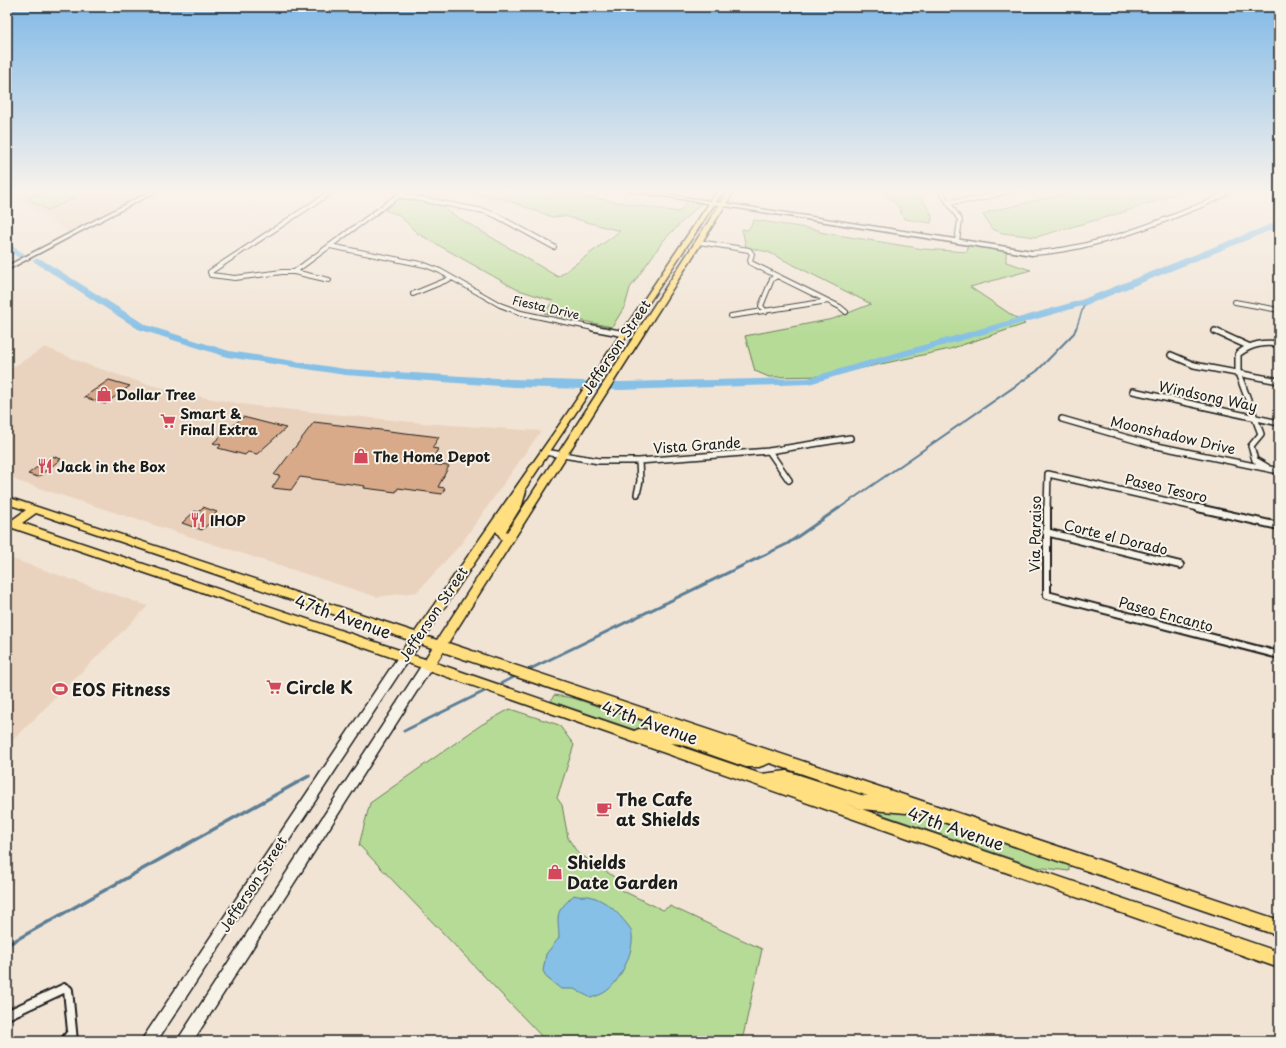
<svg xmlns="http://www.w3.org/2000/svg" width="1286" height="1048" font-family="'Playpen Sans',sans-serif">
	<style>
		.built { fill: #ead3be }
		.green { fill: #b6db96; stroke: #697c59 }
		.water { fill: #87c0e6; stroke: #5c7e95 }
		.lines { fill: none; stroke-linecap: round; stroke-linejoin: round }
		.stream-far3 { stroke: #5c7e95; stroke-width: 1.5 }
		.stream-far2 { stroke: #5c7e95; stroke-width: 2 }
		.stream-far1 { stroke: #5c7e95; stroke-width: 3 }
		.stream { stroke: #5c7e95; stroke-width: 3.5 }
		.river { fill: #87c0e6; fill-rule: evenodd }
		.building { fill: #d8aa8a; stroke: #1c1c1c }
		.minor-far3-casing { stroke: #1c1c1c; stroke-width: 6 }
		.minor-far2-casing { stroke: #1c1c1c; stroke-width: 8 }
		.minor-far1-casing { stroke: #1c1c1c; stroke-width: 10 }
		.minor-casing { stroke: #1c1c1c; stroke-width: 12 }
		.tertiary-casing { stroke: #1c1c1c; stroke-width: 3 }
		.secondary-casing { stroke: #1c1c1c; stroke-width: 3 }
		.primary-casing { stroke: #1c1c1c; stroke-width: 3 }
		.minor-far3 { stroke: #f7f3e8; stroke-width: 4 }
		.minor-far2 { stroke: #f7f3e8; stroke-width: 5 }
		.minor-far1 { stroke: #f7f3e8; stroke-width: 6 }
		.minor { stroke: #f7f3e8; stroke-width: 8 }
		.tertiary { fill: #f7f3e8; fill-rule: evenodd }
		.secondary { fill: #f7f3e8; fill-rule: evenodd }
		.primary { fill: #ffdf80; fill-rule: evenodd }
		.labels { text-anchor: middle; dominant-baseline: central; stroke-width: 4; stroke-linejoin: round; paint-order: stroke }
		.far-street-label { font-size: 12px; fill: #1c1c1c; stroke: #f7f3e8 }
		.street-label { font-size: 14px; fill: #1c1c1c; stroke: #f7f3e8 }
		.poi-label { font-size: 14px; font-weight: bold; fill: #1c1c1c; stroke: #f7f3e8; text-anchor: start }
		.near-street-label { font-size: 17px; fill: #1c1c1c; stroke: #f7f3e8 }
		.near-poi-label { font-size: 17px; font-weight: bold; fill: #1c1c1c; stroke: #f7f3e8; text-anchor: start }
	</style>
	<rect width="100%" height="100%" fill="#f1e4d5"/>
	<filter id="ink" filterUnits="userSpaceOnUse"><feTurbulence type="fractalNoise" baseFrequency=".025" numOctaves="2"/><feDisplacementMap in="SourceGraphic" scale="8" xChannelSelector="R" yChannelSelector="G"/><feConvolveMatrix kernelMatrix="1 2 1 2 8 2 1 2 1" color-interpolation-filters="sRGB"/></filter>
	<g filter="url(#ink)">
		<path class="built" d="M 7,190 L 150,190 L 68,232 L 7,191 Z
			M 45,347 L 86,364 L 143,383 L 196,396 L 255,406 L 422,423 L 541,431 L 461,544 L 417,592 L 377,597 L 17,481 L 13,477 L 7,475 L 7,371 Z
			M 7,557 L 148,606 L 7,746 Z"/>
		<path class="green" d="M 51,190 L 81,190 L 74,199 L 47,210 L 28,199 L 30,196 Z
			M 447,190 L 544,190 L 679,212 L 688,201 L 701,203 L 663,241 L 630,288 L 625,306 L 612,327 L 544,313 L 553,301 L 516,289 L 417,233 L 399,215 L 385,210 L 399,199 L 406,198 L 448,205 L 444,209 L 558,277 L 620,231 L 564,216 L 552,217 L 504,199 Z
			M 880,190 L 915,190 L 931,213 L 932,217 L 931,223 L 904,219 L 898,206 Z
			M 1079,190 L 1185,190 L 1121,213 L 1036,237 L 1002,233 L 992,229 L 983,215 L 989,212 Z
			M 754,220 L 819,230 L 819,232 L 924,249 L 967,252 L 968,245 L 1006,250 L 1006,262 L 1031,270 L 970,287 L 1025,324 L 950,349 L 826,376 L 769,377 L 755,371 L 745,336 L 833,319 L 871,304 L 768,252 L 746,247 L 742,229 L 748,230 Z
			M 554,695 L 573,698 L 667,729 L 666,733 L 636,730 L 551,701 Z
			M 510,709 L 559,725 L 574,745 L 557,798 L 562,805 L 568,838 L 577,852 L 613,876 L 623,891 L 663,910 L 670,906 L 762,949 L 742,1041 L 546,1041 L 359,845 L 370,803 L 481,725 Z
			M 879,808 L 910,812 L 1069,865 L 1069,871 L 1036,867 L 878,813 Z"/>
		<path class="water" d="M 574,895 C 580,897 582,896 589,896 C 596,897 608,904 613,909 C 615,910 631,928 631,930 C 637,947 620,983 605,992 C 601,995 595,996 591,998 L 574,989 L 561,989 L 547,978 L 543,971 L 546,954 L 559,938 C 558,912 554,914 574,895 Z"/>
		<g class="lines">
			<path class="stream-far3" d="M 1076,329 L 1085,302"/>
			<path class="stream-far2" d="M 838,509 L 1037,371 L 1074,333 L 1076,328"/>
			<path class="stream-far1" d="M 526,671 L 787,544 L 839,508
				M 496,686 L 518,675
				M 404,731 L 489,689"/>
			<path class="stream" d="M 7,945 L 309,776"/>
			<path class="river" d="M 1279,221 L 1279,227 L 1089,304 L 809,384 L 620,390 L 513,387 L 345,375 L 227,357 L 138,329 L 33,261 L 35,259 L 41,259 L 146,325 L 229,351 L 345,369 L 513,379 L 620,382 L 808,378 L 1081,300 Z
				M 7,243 L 25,254 L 27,256 L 25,258 L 19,258 L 7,250 Z"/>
		</g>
		<path class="building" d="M 109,380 L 130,386 L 105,404 L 84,397 Z
			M 243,417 L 286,428 L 257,454 L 248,452 L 245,455 L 218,448 L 221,445 L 213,443 Z
			M 314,422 L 439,437 L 432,448 L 438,449 L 430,464 L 449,466 L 438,487 L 445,488 L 442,494 L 398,488 L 396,492 L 364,488 L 365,486 L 300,477 L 291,490 L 272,488 L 280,476 L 274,475 Z
			M 52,456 L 61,459 L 38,477 L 28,474 Z
			M 203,507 L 217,512 L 212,517 L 215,518 L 202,530 L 182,523 L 195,511 L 198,512 Z"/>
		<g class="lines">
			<defs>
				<path id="minor-far3" d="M 940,190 L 960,220 L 957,241
					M 399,195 L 484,211 L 495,215 L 554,247
					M 948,202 L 973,200 L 1014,190
					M 699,242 L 749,250 L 752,254 L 750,260 L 751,263 L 840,307 L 846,312
					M 330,246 L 425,265 L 440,271 L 500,305 L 521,313 L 598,329
					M 1032,253 C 1083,251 1144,229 1192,209 C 1205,204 1219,199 1230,190
					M 294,272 L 406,190
					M 329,280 L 294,272 L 282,272 L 235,278 L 211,275 L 210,272 L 334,190
					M 413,294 L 452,278
					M 1235,302 L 1279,310
					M 766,312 L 761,306 L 772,279 L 777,276
					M 731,316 L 828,301"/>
				<path id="minor-far2" d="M 593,328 L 625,334
					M 1215,331 L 1248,346
					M 1171,355 L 1194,365 L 1279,381
					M 1133,391 L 1279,423
					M 1062,419 L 1152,445 L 1279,471
					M 769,451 L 789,480
					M 545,452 L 599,461 L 639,461 L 769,451 L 850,438
					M 1267,467 L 1255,460 L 1251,446 L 1261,434 L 1238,373 L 1238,354 C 1251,344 1263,342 1279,344
					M 637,494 L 640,481 L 639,461
					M 1047,509 L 1048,474 L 1203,509"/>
				<path id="minor-far1" d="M 1047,508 L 1047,595 L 1279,655
					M 1198,508 L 1279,526
					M 1046,532 L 1180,565"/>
				<path id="minor" d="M 7,1015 L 65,988 L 68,990 L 73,1041
					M 65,1041 L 72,1032"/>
				<path id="tertiary" d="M 629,190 L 638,190 L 1032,251 L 1035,253 L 1032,255 L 631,191 Z"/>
				<path id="secondary" d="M 153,190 L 159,190 L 7,270 L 7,266 Z
					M 404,652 L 408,654 L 409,657 L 408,660 L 157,1041 L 141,1041 L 400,654 Z
					M 427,661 L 431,663 L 432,666 L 431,669 L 193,1041 L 177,1041 L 423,663 Z"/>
				<path id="primary" d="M 718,190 L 724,190 L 525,489 L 526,491 L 522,505 L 506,531 L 507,532 L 729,190 L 735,190 L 448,643 L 1279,920 L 1279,936 L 911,811 L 906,813 L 861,809 L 838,801 L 1279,952 L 1279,968 L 305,627 L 7,526 L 7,518 L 12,520 L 26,510 L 7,504 L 7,497 L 415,632 L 562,421 ZM 36,513 L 409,640 L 402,651 L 22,523 ZM 496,531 L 502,540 L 437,640 L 425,636 ZM 420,644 L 432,648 L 425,659 L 412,655 ZM 443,652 L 679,732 L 639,729 L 634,731 L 436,663 ZM 670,743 L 680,744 L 746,767 L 759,767 L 770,763 L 868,796 L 861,795 L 787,771 L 761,774 Z"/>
			</defs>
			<use href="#minor-far3" class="minor-far3-casing"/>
			<use href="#minor-far2" class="minor-far2-casing"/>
			<use href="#minor-far1" class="minor-far1-casing"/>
			<use href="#minor" class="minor-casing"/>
			<use href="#tertiary" class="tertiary-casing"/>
			<use href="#secondary" class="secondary-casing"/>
			<use href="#primary" class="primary-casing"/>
			<use href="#minor-far3" class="minor-far3"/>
			<use href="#minor-far2" class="minor-far2"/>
			<use href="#minor-far1" class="minor-far1"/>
			<use href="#minor" class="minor"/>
			<use href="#tertiary" class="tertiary"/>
			<use href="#secondary" class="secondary"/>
			<use href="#primary" class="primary"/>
		</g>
	</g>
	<linearGradient id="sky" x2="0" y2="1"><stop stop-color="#81b9e7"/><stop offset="0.57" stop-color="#f9f3ec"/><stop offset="1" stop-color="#f9f3ec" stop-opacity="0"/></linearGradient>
	<rect width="1286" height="336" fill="url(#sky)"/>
	<defs>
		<symbol id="shop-bare" viewBox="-9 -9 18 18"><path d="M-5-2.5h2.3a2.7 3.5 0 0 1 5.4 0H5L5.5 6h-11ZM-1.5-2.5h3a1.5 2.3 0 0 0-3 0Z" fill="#d1495b" stroke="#f7f3e8" stroke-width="2.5" paint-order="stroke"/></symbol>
		<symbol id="supermarket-bare" viewBox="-9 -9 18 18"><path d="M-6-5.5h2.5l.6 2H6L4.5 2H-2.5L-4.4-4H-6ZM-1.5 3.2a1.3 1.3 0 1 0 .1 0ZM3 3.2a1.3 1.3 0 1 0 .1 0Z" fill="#d1495b" stroke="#f7f3e8" stroke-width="2.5" paint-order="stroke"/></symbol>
		<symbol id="restaurant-bare" viewBox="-9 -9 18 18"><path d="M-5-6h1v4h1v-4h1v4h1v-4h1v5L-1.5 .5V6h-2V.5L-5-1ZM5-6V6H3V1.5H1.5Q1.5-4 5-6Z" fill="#d1495b" stroke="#f7f3e8" stroke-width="2.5" paint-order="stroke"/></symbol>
		<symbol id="stadium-bare" viewBox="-9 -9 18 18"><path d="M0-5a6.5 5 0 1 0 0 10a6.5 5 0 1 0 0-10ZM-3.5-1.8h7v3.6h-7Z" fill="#d1495b" stroke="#f7f3e8" stroke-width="2.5" paint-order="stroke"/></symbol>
		<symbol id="cafe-bare" viewBox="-9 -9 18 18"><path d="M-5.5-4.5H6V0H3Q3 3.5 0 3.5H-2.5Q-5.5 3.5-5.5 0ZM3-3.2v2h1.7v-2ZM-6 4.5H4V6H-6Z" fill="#d1495b" stroke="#f7f3e8" stroke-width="2.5" paint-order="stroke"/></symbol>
	</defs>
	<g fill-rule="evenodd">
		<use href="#shop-bare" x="93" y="383" width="22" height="22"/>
		<use href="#supermarket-bare" x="157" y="410" width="22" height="22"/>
		<use href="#shop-bare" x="350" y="445" width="22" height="22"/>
		<use href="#restaurant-bare" x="34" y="455" width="22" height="22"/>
		<use href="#restaurant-bare" x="187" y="509" width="22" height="22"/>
		<use href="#supermarket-bare" x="263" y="676" width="22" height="22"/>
		<use href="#stadium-bare" x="49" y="678" width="22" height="22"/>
		<use href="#cafe-bare" x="593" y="798" width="22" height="22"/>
		<use href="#shop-bare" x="544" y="861" width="22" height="22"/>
	</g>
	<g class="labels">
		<g class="far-street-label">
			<text transform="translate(546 307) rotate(13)">Fiesta Drive</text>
		</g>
		<g class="street-label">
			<text transform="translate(616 347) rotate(-56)">Jefferson Street</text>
			<text transform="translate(1208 396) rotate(12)">Windsong Way</text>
			<text transform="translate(1173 435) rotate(13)">Moonshadow Drive</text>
			<text transform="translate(697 445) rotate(-4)">Vista Grande</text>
			<text transform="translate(1166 488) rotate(13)">Paseo Tesoro</text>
			<text transform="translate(1035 534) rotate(-89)">Via Paraiso</text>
			<text transform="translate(1116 537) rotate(14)">Corte el Dorado</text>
			<text transform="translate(433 614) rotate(-56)">Jefferson Street</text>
			<text transform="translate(1166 614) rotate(15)">Paseo Encanto</text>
			<text transform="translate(253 884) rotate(-57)">Jefferson Street</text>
		</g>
		<g class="poi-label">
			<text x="116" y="394">Dollar Tree</text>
			<text x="180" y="413">Smart &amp;<tspan x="180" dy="16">Final Extra</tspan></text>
			<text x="373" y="456">The Home Depot</text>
			<text x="57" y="466">Jack in the Box</text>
			<text x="210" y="520">IHOP</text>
		</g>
		<g class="near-street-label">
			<text transform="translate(343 616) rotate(19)">47th Avenue</text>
			<text transform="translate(650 722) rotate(19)">47th Avenue</text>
			<text transform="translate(956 828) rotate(19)">47th Avenue</text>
		</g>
		<g class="near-poi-label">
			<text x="286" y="687">Circle K</text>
			<text x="72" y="689">EOS Fitness</text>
			<text x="616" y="799">The Cafe<tspan x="616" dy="20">at Shields</tspan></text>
			<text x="567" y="862">Shields<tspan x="567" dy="20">Date Garden</tspan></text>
		</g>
	</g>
	<rect width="1286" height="1048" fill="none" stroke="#f7f3e8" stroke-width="24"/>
	<rect x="12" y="12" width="1262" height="1024" fill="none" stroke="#1c1c1c" stroke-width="1.5" filter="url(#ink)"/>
</svg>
